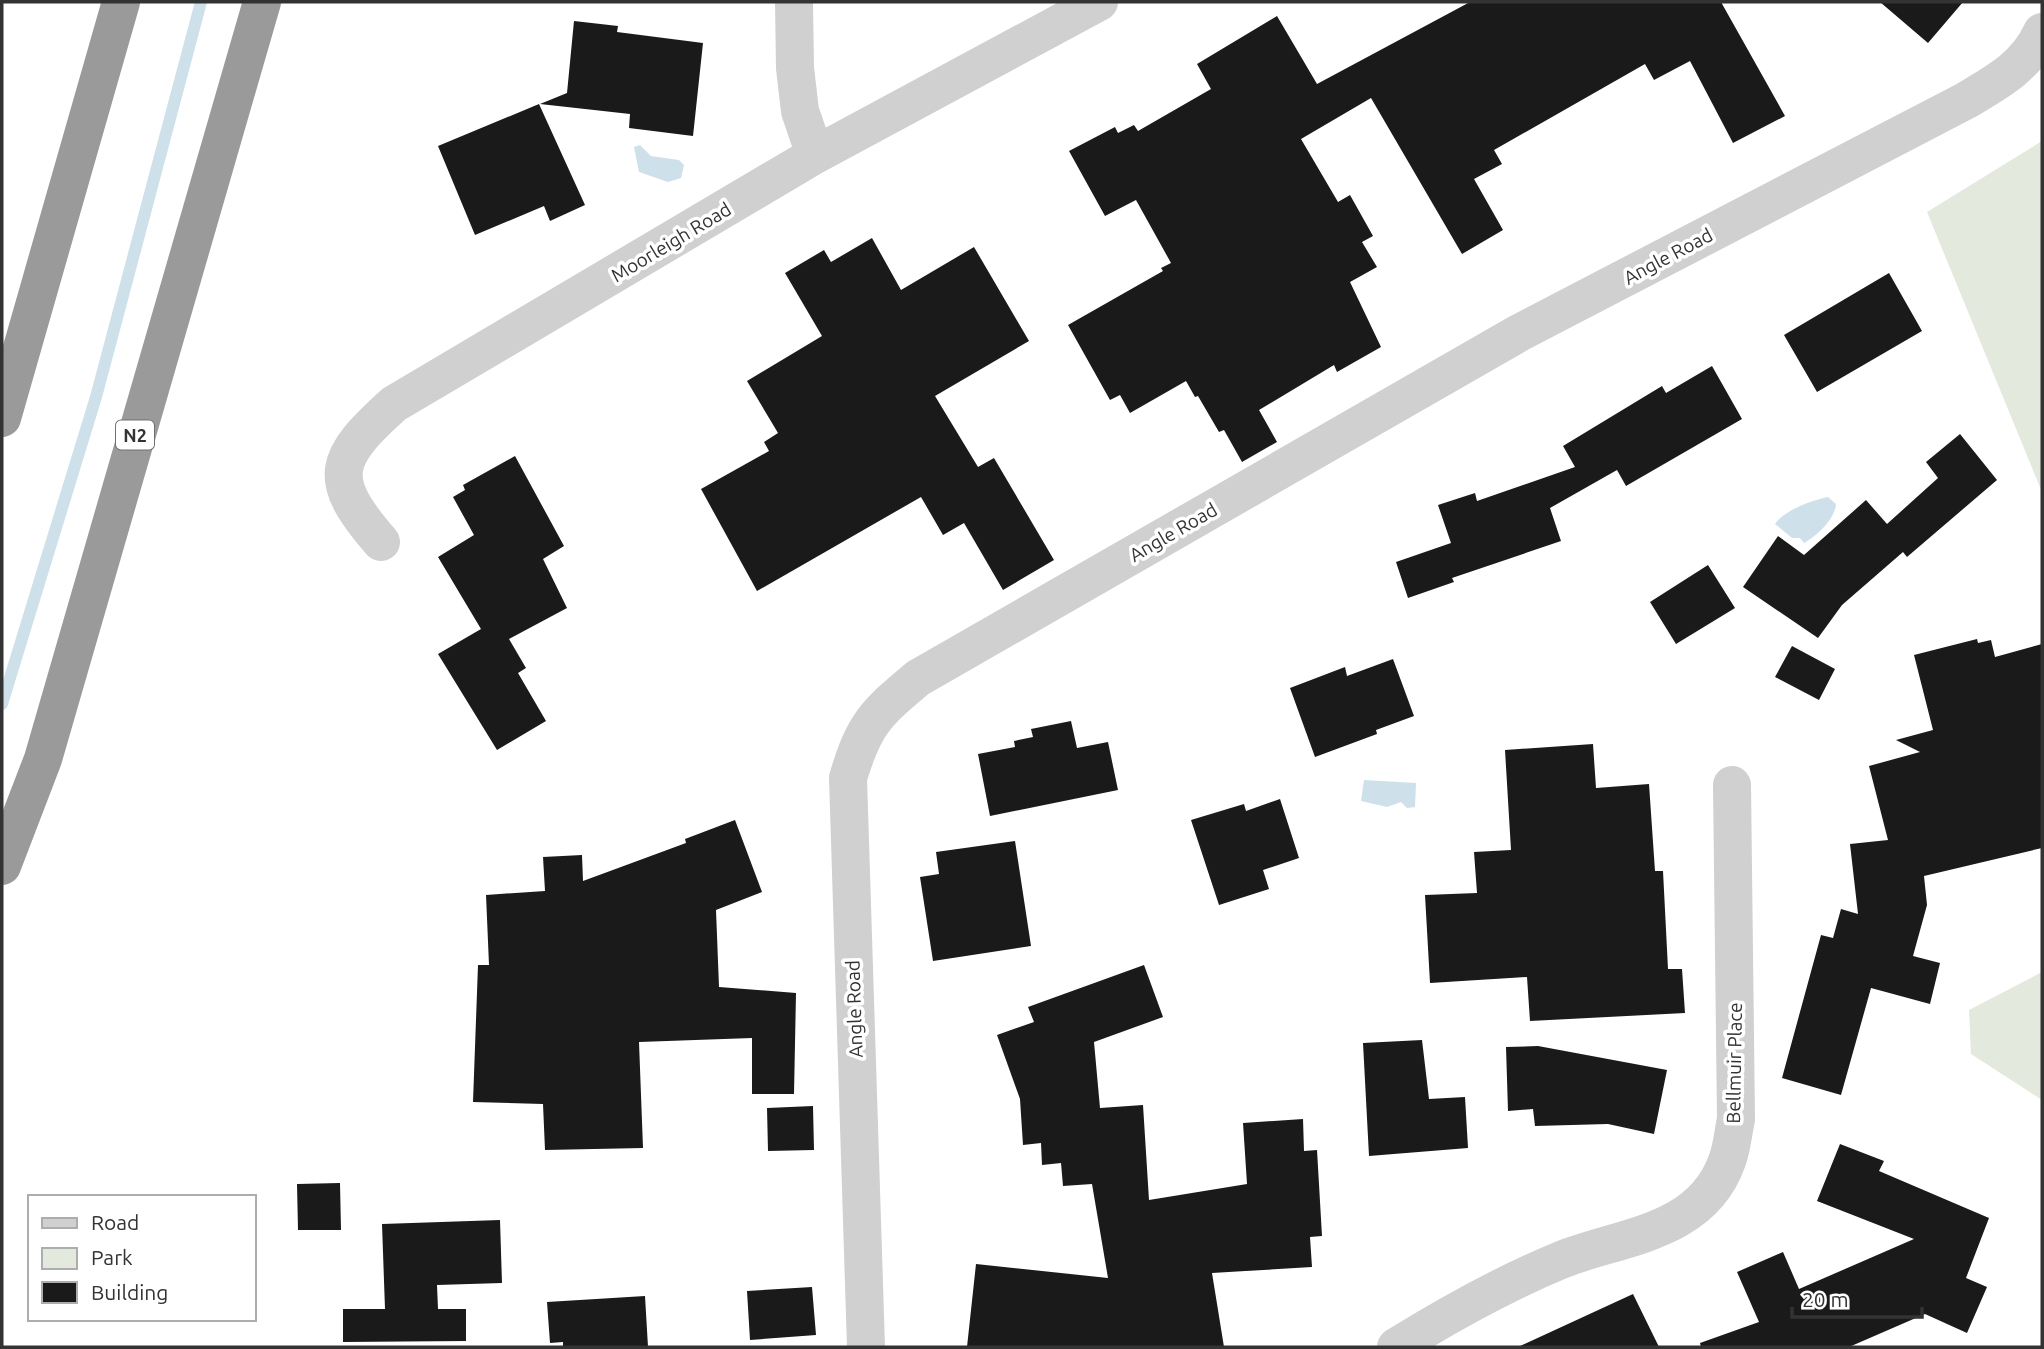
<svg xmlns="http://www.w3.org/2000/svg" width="2044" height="1349" font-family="Ubuntu,sans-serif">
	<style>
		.green { fill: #e3e9dd }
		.water { fill: #cee1ea }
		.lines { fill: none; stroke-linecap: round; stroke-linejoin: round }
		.stream { stroke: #cee1ea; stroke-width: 12 }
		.building { fill: #1a1a1a }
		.minor { stroke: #d0d0d0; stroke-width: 38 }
		.highway { stroke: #9a9a9a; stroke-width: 38 }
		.labels { text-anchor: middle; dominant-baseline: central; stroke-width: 7; stroke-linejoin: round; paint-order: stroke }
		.shield { fill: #fff; stroke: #707070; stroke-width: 2 }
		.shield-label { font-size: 18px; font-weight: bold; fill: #333 }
		.street-label { font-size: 19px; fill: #333; stroke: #fff }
	</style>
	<rect width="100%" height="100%" fill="#fff"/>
	<path class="green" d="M 2042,141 L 2042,492 L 1927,212 Z
		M 2042,972 L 2042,1100 L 1971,1054 L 1969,1010 Z"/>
	<path class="water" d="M 640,145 L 651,156 L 679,160 L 684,165 L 681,178 L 668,182 L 639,172 L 634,147 Z
		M 1828,497 L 1836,504 C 1835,519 1817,536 1804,543 L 1800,538 L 1792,538 L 1775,524 C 1784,510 1813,500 1828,497 Z
		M 1364,780 L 1416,783 L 1415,807 L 1407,808 L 1401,802 L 1387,807 L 1361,801 Z"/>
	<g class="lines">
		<path class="stream" d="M 2,704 L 96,397 L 201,2"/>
	</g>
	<path class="building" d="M 1470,2 L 1721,2 L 1785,116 L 1733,143 L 1690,61 L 1654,80 L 1645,64 L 1494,150 L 1502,164 L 1474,179 L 1503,230 L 1462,254 L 1371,98 L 1301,139 L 1338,202 L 1350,195 L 1373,236 L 1362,242 L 1377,267 L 1350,282 L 1381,347 L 1337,372 L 1334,365 L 1259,410 L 1277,442 L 1242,462 L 1224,430 L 1219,432 L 1198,396 L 1195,397 L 1186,381 L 1130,413 L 1120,395 L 1110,400 L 1068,325 L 1163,271 L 1161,268 L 1171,263 L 1136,200 L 1105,216 L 1069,151 L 1115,127 L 1118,133 L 1134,125 L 1138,131 L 1211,89 L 1197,64 L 1277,16 L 1317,84 Z
		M 1880,2 L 1963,2 L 1928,43 Z
		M 574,21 L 618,26 L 617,32 L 703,43 L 693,136 L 629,128 L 630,114 L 540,104 L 567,93 Z
		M 539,104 L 585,205 L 550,221 L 544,206 L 475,235 L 438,146 Z
		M 872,238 L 901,290 L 974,247 L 1029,341 L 935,396 L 978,467 L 994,458 L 1054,560 L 1003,590 L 964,523 L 943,535 L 921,497 L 757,591 L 701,489 L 769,451 L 764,442 L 778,433 L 747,381 L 822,336 L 785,273 L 824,250 L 831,262 Z
		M 1889,273 L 1922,331 L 1817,392 L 1784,335 Z
		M 1712,366 L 1742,419 L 1626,486 L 1617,470 L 1550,508 L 1561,541 L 1452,578 L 1454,582 L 1408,598 L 1396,562 L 1451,543 L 1438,505 L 1475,493 L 1477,501 L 1575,467 L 1563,446 L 1662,386 L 1666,393 Z
		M 1960,434 L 1997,480 L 1907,557 L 1903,552 L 1842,605 L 1818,638 L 1743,587 L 1778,536 L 1804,555 L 1866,500 L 1887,524 L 1938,478 L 1926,462 Z
		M 515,456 L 564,546 L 543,559 L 567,608 L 509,639 L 526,668 L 518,673 L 546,721 L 497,750 L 438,654 L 481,629 L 438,557 L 474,535 L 453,497 L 465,490 L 463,485 Z
		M 1708,565 L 1735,608 L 1676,644 L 1650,602 Z
		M 1977,639 L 1978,643 L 1991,640 L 1995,657 L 2042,644 L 2042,848 L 1924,876 L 1927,905 L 1913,956 L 1940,963 L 1930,1004 L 1871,988 L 1841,1095 L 1782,1078 L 1821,935 L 1833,938 L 1841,909 L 1858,914 L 1850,844 L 1888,840 L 1869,766 L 1920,752 L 1896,740 L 1933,730 L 1914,655 Z
		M 1792,646 L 1835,669 L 1819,700 L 1775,677 Z
		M 1393,659 L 1414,716 L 1376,730 L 1377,734 L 1315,757 L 1290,688 L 1345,667 L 1347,676 Z
		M 1071,721 L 1077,748 L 1108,742 L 1118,790 L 990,816 L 978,754 L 1015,747 L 1014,741 L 1033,737 L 1031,729 Z
		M 1593,744 L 1596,788 L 1649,784 L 1655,871 L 1663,871 L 1668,969 L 1682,969 L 1685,1013 L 1530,1021 L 1527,977 L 1430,983 L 1425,895 L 1477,893 L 1474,852 L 1511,850 L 1505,750 Z
		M 1280,799 L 1299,858 L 1263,870 L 1269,889 L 1219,905 L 1191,820 L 1244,804 L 1246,811 Z
		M 735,820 L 762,892 L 716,910 L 719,987 L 796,993 L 794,1094 L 752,1094 L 752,1038 L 639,1042 L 643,1148 L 545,1150 L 543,1104 L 473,1102 L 478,965 L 489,965 L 486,895 L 545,891 L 543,857 L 582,855 L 583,881 L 686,843 L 685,839 Z
		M 1015,841 L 1031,946 L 933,961 L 920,877 L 939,874 L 936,852 Z
		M 1144,965 L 1163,1017 L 1094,1042 L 1100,1108 L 1143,1105 L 1149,1200 L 1247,1184 L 1243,1123 L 1303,1119 L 1304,1151 L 1317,1150 L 1322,1236 L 1310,1237 L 1312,1267 L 1212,1273 L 1224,1347 L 967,1347 L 976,1264 L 1108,1278 L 1092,1184 L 1063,1186 L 1061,1163 L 1042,1165 L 1041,1143 L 1023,1145 L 1020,1099 L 997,1035 L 1034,1022 L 1028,1007 Z
		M 1422,1040 L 1429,1099 L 1465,1097 L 1468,1148 L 1369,1156 L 1363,1043 Z
		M 1538,1046 L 1667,1070 L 1654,1134 L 1608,1124 L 1535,1126 L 1533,1109 L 1508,1111 L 1506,1047 Z
		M 813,1106 L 814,1150 L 768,1151 L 767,1108 Z
		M 1840,1144 L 1884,1161 L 1879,1171 L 1989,1218 L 1966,1278 L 1987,1287 L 1967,1333 L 1925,1314 L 1849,1347 L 1701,1347 L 1700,1343 L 1759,1322 L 1737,1272 L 1783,1252 L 1799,1289 L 1914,1239 L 1817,1201 Z
		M 340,1183 L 341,1230 L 298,1230 L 297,1184 Z
		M 500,1220 L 502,1283 L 437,1285 L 438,1309 L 466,1309 L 466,1341 L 343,1342 L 343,1309 L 385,1309 L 382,1224 Z
		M 812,1287 L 816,1335 L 750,1340 L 747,1291 Z
		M 1633,1294 L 1659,1347 L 1518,1347 Z
		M 645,1296 L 648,1347 L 563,1347 L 563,1342 L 550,1343 L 547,1302 Z"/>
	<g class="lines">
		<path class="minor" d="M 794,2 L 795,68 L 800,111 L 815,155
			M 381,542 C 325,478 334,458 394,404 L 815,155 L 1099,2
			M 866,1347 L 848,778 C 864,724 875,714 918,678 L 1519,333 L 1965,101 C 1997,82 2026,67 2042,32
			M 1396,1347 C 1449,1314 1503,1284 1561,1260 C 1621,1236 1701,1234 1727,1161 C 1732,1148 1733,1133 1736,1119 L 1732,785"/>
		<path class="highway" d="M 2,418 L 121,2
			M 2,866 L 43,759 L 262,2"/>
	</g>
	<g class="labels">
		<rect class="shield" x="116" y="420.5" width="38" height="29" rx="5"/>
		<g class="shield-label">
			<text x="135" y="435">N2</text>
		</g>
		<g class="street-label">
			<text transform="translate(671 242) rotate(-31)">Moorleigh Road</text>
			<text transform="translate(1668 256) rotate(-28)">Angle Road</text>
			<text transform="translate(1173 532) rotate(-30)">Angle Road</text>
			<text transform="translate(854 1009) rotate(-92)">Angle Road</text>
			<text transform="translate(1734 1063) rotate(-89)">Bellmuir Place</text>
		</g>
	</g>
	<rect width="2044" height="1349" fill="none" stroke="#333333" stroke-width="7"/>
	<rect x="28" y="1195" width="228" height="126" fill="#ffffff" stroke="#adadad" stroke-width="2"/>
	<rect x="42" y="1218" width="35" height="10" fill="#d0d0d0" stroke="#adadad" stroke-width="2"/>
	<text x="91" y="1230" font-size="21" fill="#333333">Road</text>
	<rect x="42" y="1248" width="35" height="21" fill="#e3e9dd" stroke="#adadad" stroke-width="2"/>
	<text x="91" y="1265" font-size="21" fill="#333333">Park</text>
	<rect x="42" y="1282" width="35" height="21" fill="#1a1a1a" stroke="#adadad" stroke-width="2"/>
	<text x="91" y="1300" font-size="21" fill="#333333">Building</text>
	<path d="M1792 1307v10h130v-10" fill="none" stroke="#333333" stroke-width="3.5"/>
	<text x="1802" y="1307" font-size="21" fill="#333333" stroke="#ffffff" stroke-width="5" paint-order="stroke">20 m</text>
</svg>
